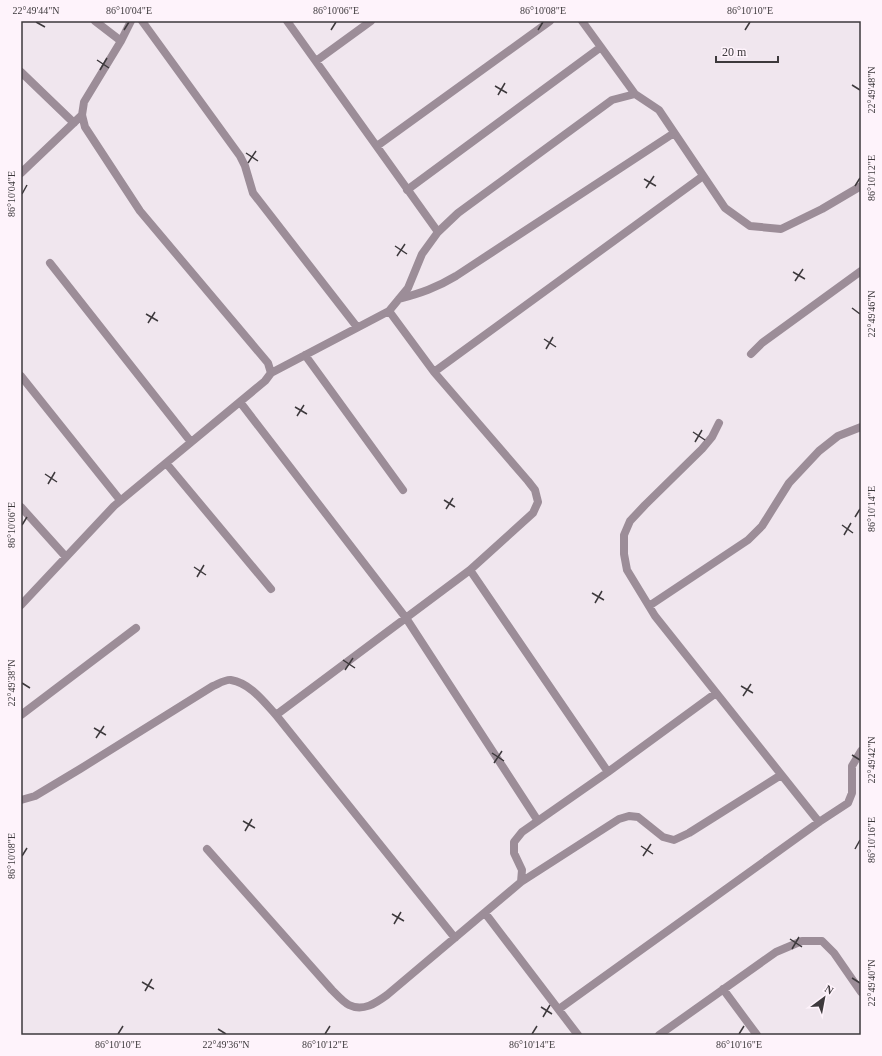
<svg xmlns="http://www.w3.org/2000/svg" width="882" height="1056" font-family="'Times New Roman',serif">
	<style>
		.lines { fill: none; stroke-linecap: round; stroke-linejoin: round }
		.minor { stroke: #9c8d98; stroke-width: 8 }
		.ticks { fill: none; stroke: #3d393c; stroke-width: 1.5 }
		.neatline { fill: none; stroke: #3d393c; stroke-width: 1.5 }
		.ticks-label { font-size: 10px; text-anchor: middle; fill: #3d393c }
	</style>
	<rect width="100%" height="100%" fill="#f0e6ee"/>
	<g class="lines">
		<path class="minor" d="M 95,21 L 121,41
			M 142,21 L 240,156 L 245,166 L 253,193 L 357,327
			M 287,21 L 438,232
			M 582,21 L 635,94
			M 316,61 L 371,21
			M 21,72 L 74,123
			M 377,146 L 550,21
			M 21,173 L 82,115
			M 407,190 L 601,47
			M 50,263 L 191,442
			M 399,299 C 421,293 436,288 456,276 L 674,133
			M 751,354 L 762,343 L 861,271
			M 305,355 L 403,490
			M 434,372 L 703,176
			M 271,373 L 389,311 L 408,288 L 422,254 L 438,232 L 458,213 L 612,100 L 635,94 L 659,110 L 725,208 L 750,226 L 781,229 L 822,209 L 861,186
			M 21,376 L 120,500
			M 240,402 L 406,618 L 538,821
			M 719,423 L 712,437 L 702,449 L 645,505 L 630,521 L 624,535 L 624,554 L 627,570 L 655,616 L 819,822
			M 166,463 L 271,589
			M 21,507 L 66,557
			M 470,570 L 608,772
			M 21,605 L 114,506 L 265,381 L 271,373 L 268,363 L 140,211 L 85,127 L 82,115 L 84,102 L 121,41 L 131,21
			M 649,606 L 748,540 L 762,526 L 789,483 L 819,451 L 838,436 L 861,427
			M 21,715 L 136,628
			M 276,715 L 470,570 L 533,513 L 538,502 L 535,490 L 528,481 L 434,372 L 389,311
			M 21,800 L 35,796 L 80,769 L 213,686 C 218,684 226,679 231,680 C 250,683 264,702 276,715 L 455,938
			M 207,849 L 332,990 C 337,995 343,1002 349,1005 C 363,1012 376,1003 387,995 L 521,882 L 522,870 L 514,853 L 514,842 L 522,832 L 608,772 L 716,693
			M 521,882 L 619,819 L 629,816 L 638,817 L 663,837 L 674,840 L 689,833 L 781,775
			M 485,913 L 578,1035
			M 723,989 L 757,1035
			M 559,1009 L 819,822 L 848,803 L 852,793 L 852,766 L 861,751
			M 659,1035 L 776,952 L 802,941 L 822,941 L 834,953 L 861,992"/>
	</g>
	<path class="ticks" d="M 36,22 L 45,27M 124,30 L 129,22M 331,30 L 336,22M 538,30 L 543,22M 745,30 L 750,22M 97,60 L 109,68M 100,70 L 107,58M 852,85 L 860,90M 495,86 L 507,93M 498,95 L 505,83M 246,153 L 258,161M 248,163 L 256,151M 644,179 L 656,186M 855,186 L 860,178M 646,188 L 654,176M 22,194 L 27,185M 395,246 L 407,254M 397,256 L 405,244M 793,272 L 805,279M 795,281 L 803,269M 852,308 L 860,314M 146,314 L 158,321M 148,323 L 155,312M 544,339 L 556,347M 546,349 L 553,337M 295,407 L 307,414M 297,416 L 304,405M 693,432 L 705,440M 695,442 L 702,430M 45,474 L 57,482M 48,484 L 55,472M 444,500 L 455,507M 446,509 L 453,498M 855,517 L 860,509M 22,525 L 27,517M 842,525 L 853,533M 844,535 L 851,523M 194,567 L 206,575M 197,577 L 204,565M 592,593 L 604,600M 595,603 L 602,591M 343,660 L 355,668M 345,670 L 353,658M 22,683 L 30,688M 741,686 L 753,693M 743,696 L 751,684M 94,728 L 106,735M 96,738 L 104,726M 492,753 L 504,761M 852,755 L 860,760M 494,763 L 502,751M 243,821 L 255,828M 245,831 L 252,819M 641,846 L 653,854M 855,849 L 860,840M 22,856 L 27,848M 643,856 L 651,844M 392,914 L 404,921M 394,924 L 401,912M 790,939 L 802,947M 792,949 L 799,937M 852,978 L 860,983M 142,982 L 154,989M 145,991 L 152,979M 541,1007 L 552,1014M 543,1017 L 550,1005M 218,1029 L 226,1034M 118,1034 L 123,1026M 325,1034 L 330,1026M 532,1034 L 537,1026M 739,1034 L 744,1026"/>
	<rect width="882" height="1056" fill="none" stroke="#fef3fb" stroke-width="44"/>
	<g transform="translate(824 998) rotate(32)" stroke="#fef3fb" stroke-width="3" paint-order="stroke">
	<path d="M0-3L7 15L0 10L-7 15Z" fill="#3d393c"/>
	<text y="-6" font-size="11" font-weight="bold" text-anchor="middle" fill="#3d393c">N</text>
	</g>
	<path d="M716 56v6h62v-6" fill="none" stroke="#3d393c" stroke-width="2"/>
	<text x="722" y="56" font-size="12" fill="#3d393c" stroke="#fef3fb" stroke-width="3" paint-order="stroke">20 m</text>
	<rect x="22" y="22" width="838" height="1012" class="neatline"/>
	<g class="ticks-label">
		<text x="36" y="14">22°49'44"N</text>
		<text x="129" y="14">86°10'04"E</text>
		<text x="336" y="14">86°10'06"E</text>
		<text x="543" y="14">86°10'08"E</text>
		<text x="750" y="14">86°10'10"E</text>
		<text transform="translate(871 90) rotate(-90)" y="4">22°49'48"N</text>
		<text transform="translate(871 178) rotate(-90)" y="4">86°10'12"E</text>
		<text transform="translate(11 194) rotate(-90)" y="4">86°10'04"E</text>
		<text transform="translate(871 314) rotate(-90)" y="4">22°49'46"N</text>
		<text transform="translate(871 509) rotate(-90)" y="4">86°10'14"E</text>
		<text transform="translate(11 525) rotate(-90)" y="4">86°10'06"E</text>
		<text transform="translate(11 683) rotate(-90)" y="4">22°49'38"N</text>
		<text transform="translate(871 760) rotate(-90)" y="4">22°49'42"N</text>
		<text transform="translate(871 840) rotate(-90)" y="4">86°10'16"E</text>
		<text transform="translate(11 856) rotate(-90)" y="4">86°10'08"E</text>
		<text transform="translate(871 983) rotate(-90)" y="4">22°49'40"N</text>
		<text x="118" y="1048">86°10'10"E</text>
		<text x="226" y="1048">22°49'36"N</text>
		<text x="325" y="1048">86°10'12"E</text>
		<text x="532" y="1048">86°10'14"E</text>
		<text x="739" y="1048">86°10'16"E</text>
	</g>
</svg>
